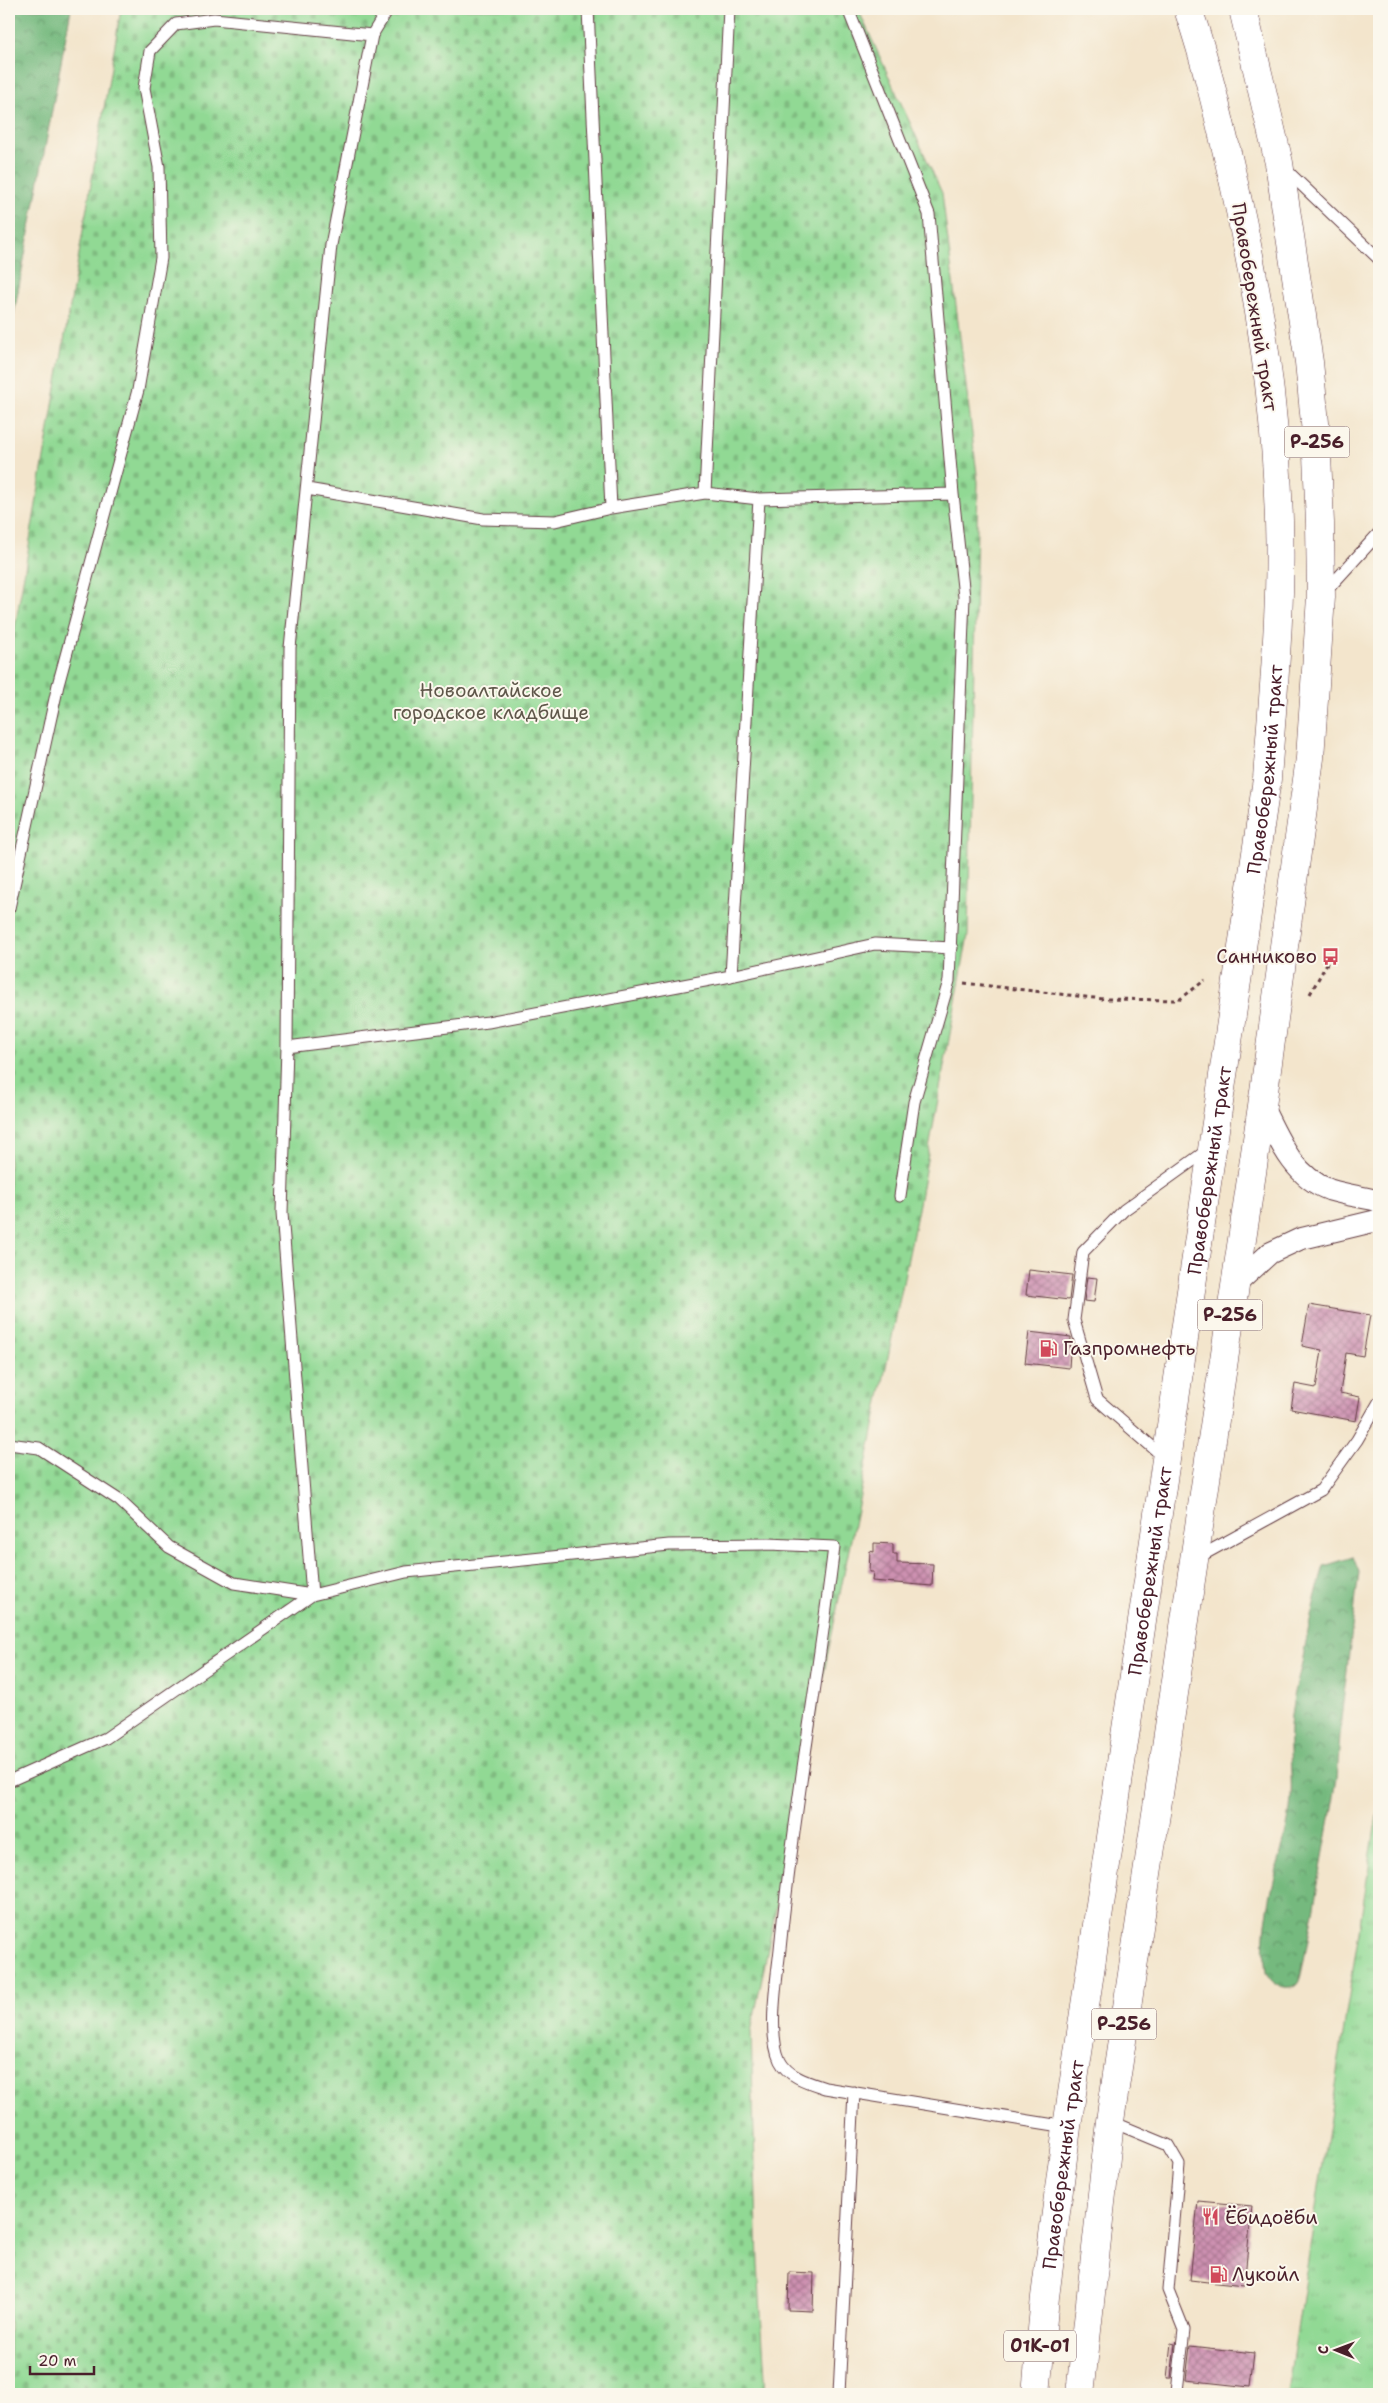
<svg xmlns="http://www.w3.org/2000/svg" width="1388" height="2403" font-family="'Shantell Sans',sans-serif">
	<style>
		.grass { fill: url(#grass-tufts); stroke: #6e7c60 }
		.forest { fill: url(#forest-crowns); stroke: #5f6c54 }
		.cemetery { fill: url(#cemetery-stones); stroke: #6e7c60 }
		.building { fill: url(#building-cross-hatch) }
		.lines { fill: none; stroke-linecap: round; stroke-linejoin: round }
		.lane-casing { stroke: #633d43; stroke-width: 13 }
		.street-casing { stroke: #633d43; stroke-width: 23 }
		.highway-casing { stroke: #633d43; stroke-width: 29 }
		.path { stroke: #633d43; stroke-width: 3; stroke-dasharray: 4 4; stroke-linecap: butt }
		.lane { stroke: #fff; stroke-width: 11 }
		.street { stroke: #fff; stroke-width: 21 }
		.highway { stroke: #fff; stroke-width: 28 }
		.labels { text-anchor: middle; dominant-baseline: central; stroke-width: 4; stroke-linejoin: round; paint-order: stroke }
		.shield { fill: #fbf7ec; stroke: #7f6065; stroke-width: 1 }
		.shield-label { font-size: 18px; font-weight: bold; fill: #4a1f2b }
		.street-label { font-size: 19px; fill: #4a1f2b; stroke: #fbf7ec }
		.park-label { font-size: 19px; fill: #5f574a; stroke: #fbf7ec }
		.poi-label { font-size: 19px; fill: #4a1f2b; stroke: #fbf7ec; text-anchor: start }
	</style>
	<defs>
		<pattern id="grass-tufts" width="24" height="20" patternUnits="userSpaceOnUse" patternTransform="scale(1.25)"><rect width="24" height="20" fill="#91d994"/><path d="M3 7l-1-3M5 7V3M7 7l1-3M15 17l-1-3M17 17v-4M19 17l1-3" fill="none" stroke="#7fba80"/></pattern>
		<pattern id="forest-crowns" width="20" height="18" patternUnits="userSpaceOnUse" patternTransform="scale(1.25)"><rect width="20" height="18" fill="#74b97e"/><path d="M2 6a3 3 0 1 1 6 0M12 15a3 3 0 1 1 6 0" fill="none" stroke="#619667"/></pattern>
		<pattern id="cemetery-stones" width="16" height="16" patternUnits="userSpaceOnUse" patternTransform="scale(1.25)"><rect width="16" height="16" fill="#91d994"/><path d="M2 7V4a2 2 0 0 1 4 0v3zM10 15v-3a2 2 0 0 1 4 0v3z" fill="#7fba80"/></pattern>
		<pattern id="building-cross-hatch" width="8" height="8" patternUnits="userSpaceOnUse" patternTransform="scale(1.25)"><rect width="8" height="8" fill="#cd91b1"/><path d="M0 0l8 8M0 8l8-8" fill="none" stroke="#a87690"/></pattern>
	</defs>
	<rect width="100%" height="100%" fill="#fbf7ec"/>
	<filter id="ink" filterUnits="userSpaceOnUse"><feTurbulence type="fractalNoise" baseFrequency=".02" numOctaves="2"/><feDisplacementMap in="SourceGraphic" scale="10" xChannelSelector="R" yChannelSelector="G"/><feConvolveMatrix kernelMatrix="1 2 1 2 8 2 1 2 1" color-interpolation-filters="sRGB"/></filter>
	<filter id="wash" filterUnits="userSpaceOnUse"><feTurbulence type="fractalNoise" baseFrequency=".0096" numOctaves="4" result="noise"/><feDisplacementMap in="SourceGraphic" scale="20" xChannelSelector="R" yChannelSelector="G"/><feGaussianBlur stdDeviation="1.12" result="paint"/><feColorMatrix in="noise" values="0 0 0 0 0 0 0 0 0 0 0 0 0 0 0 0 0 1.4 0 .05"/><feComposite in="paint" operator="in"/></filter>
	<g filter="url(#wash)">
		<rect width="100%" height="100%" fill="#f3e5cc"/>
		<path class="grass" d="M 1379,1802 L 1379,2394 L 1287,2394 Z"/>
		<path class="forest" d="M 9,9 L 71,9 L 9,340 Z
			M 1353,1557 L 1359,1572 L 1341,1719 L 1337,1780 L 1304,1961 C 1302,1968 1301,1978 1298,1983 C 1289,1996 1268,1982 1266,1971 C 1258,1916 1282,1863 1290,1810 C 1294,1778 1287,1746 1291,1715 C 1293,1697 1298,1680 1302,1663 C 1308,1630 1314,1598 1324,1566 Z"/>
		<path class="cemetery" d="M 121,9 L 858,9 L 942,193 L 978,482 L 968,935 L 918,1209 L 751,2032 L 758,2264 L 766,2394 L 9,2394 L 9,662 Z"/>
		<g id="blocks">
			<path class="building" d="M 1029,1270 L 1072,1275 L 1069,1300 L 1026,1295 Z
				M 1087,1277 L 1097,1278 L 1094,1302 L 1084,1301 Z
				M 1309,1305 L 1370,1315 L 1363,1356 L 1346,1353 L 1340,1393 L 1360,1397 L 1356,1421 L 1291,1409 L 1295,1384 L 1316,1388 L 1322,1350 L 1302,1346 Z
				M 1029,1332 L 1071,1337 L 1069,1368 L 1025,1363 Z
				M 874,1543 L 893,1544 L 893,1554 L 897,1554 L 897,1563 L 933,1564 L 932,1586 L 872,1581 L 873,1572 L 869,1572 L 870,1551 L 874,1552 Z
				M 1198,2201 L 1252,2206 L 1244,2286 L 1190,2280 Z
				M 789,2272 L 814,2273 L 813,2311 L 788,2310 Z
				M 1171,2343 L 1175,2344 L 1171,2378 L 1167,2378 Z
				M 1190,2346 L 1254,2353 L 1250,2387 L 1186,2380 Z"/>
		</g>
	</g>
	<g filter="url(#ink)">
		<use href="#blocks" fill-opacity="0" stroke="#633d43" stroke-width="1"/>
		<g class="lines">
			<defs>
				<path id="lane" d="M 588,9 L 611,508
					M 848,9 L 929,214 L 953,494 L 964,597 L 949,981 L 914,1102 L 900,1196
					M 1285,169 L 1379,259
					M 307,489 L 483,519 L 555,521 L 611,508 L 705,493 L 759,499 L 953,494
					M 705,493 L 729,9
					M 1325,592 L 1379,533
					M 9,908 L 58,685 L 138,390 L 161,258 L 159,167 L 144,88 L 150,51 L 176,24 L 214,19 L 372,35
					M 731,976 L 759,499
					M 287,1047 L 488,1022 L 731,976 L 875,944 L 952,948
					M 9,1444 L 39,1448 L 119,1500 L 169,1547 L 234,1583 L 312,1595 L 282,1213 L 287,1047 L 290,648 L 331,245 L 372,35 L 388,9
					M 1165,1458 L 1097,1399 L 1074,1320 L 1083,1252 L 1124,1210 L 1209,1149
					M 1197,1558 L 1321,1490 L 1357,1440 L 1379,1402
					M 9,1781 L 106,1738 L 312,1595 L 406,1572 L 669,1545 L 769,1544 L 834,1547 C 818,1681 793,1814 780,1949 C 777,1978 767,2034 780,2061 C 788,2077 810,2083 825,2088 L 1067,2127
					M 1110,2121 L 1168,2145 L 1179,2164 L 1168,2290 L 1184,2330 L 1177,2391 L 1173,2394
					M 839,2394 L 854,2092"/>
				<path id="street" d="M 1262,1106 C 1278,1138 1293,1177 1330,1190 C 1346,1195 1363,1197 1379,1201
					M 1234,1286 L 1270,1253 L 1300,1239 L 1379,1220"/>
				<g id="highway">
					<path id="s1" d="M 1036,2394 L 1045,2297 L 1067,2127 L 1267,779 C 1273,694 1282,607 1279,521 C 1276,405 1259,292 1233,179 C 1220,122 1207,64 1188,9"/>
					<path d="M 1080,2394 L 1110,2121 L 1262,1106 L 1310,758 L 1321,597 L 1320,523 L 1316,433 L 1309,362 L 1279,163 L 1243,9"/>
				</g>
			</defs>
			<use href="#lane" class="lane-casing"/>
			<use href="#street" class="street-casing"/>
			<use href="#highway" class="highway-casing"/>
			<path class="path" d="M 964,983 L 1103,999 L 1179,1000 L 1205,980
				M 1310,994 L 1331,956"/>
			<use href="#lane" class="lane"/>
			<use href="#street" class="street"/>
			<use href="#highway" class="highway"/>
		</g>
	</g>
	<defs>
		<symbol id="bus-bare" viewBox="-9 -9 18 18"><path d="M-5-6H5V4H4V6H2V4H-2V6H-4V4H-5ZM-3.5-4V0h7V-4ZM-3.5 1.2v1.5H-2V1.2ZM2 1.2v1.5H3.5V1.2Z" fill="#d1495b" stroke="#fbf7ec" stroke-width="2.5" paint-order="stroke"/></symbol>
		<symbol id="fuel-bare" viewBox="-9 -9 18 18"><path d="M-5.5-6h7V0h2V4h1.3V-2.5L3-4.5l.8-.8L6-3V5H2.5V1h-1V6h-7ZM-4.2-4.7v3.2H.2V-4.7Z" fill="#d1495b" stroke="#fbf7ec" stroke-width="2.5" paint-order="stroke"/></symbol>
		<symbol id="restaurant-bare" viewBox="-9 -9 18 18"><path d="M-5-6h1v4h1v-4h1v4h1v-4h1v5L-1.5 .5V6h-2V.5L-5-1ZM5-6V6H3V1.5H1.5Q1.5-4 5-6Z" fill="#d1495b" stroke="#fbf7ec" stroke-width="2.5" paint-order="stroke"/></symbol>
	</defs>
	<g fill-rule="evenodd">
		<use href="#bus-bare" x="1318" y="944" width="25" height="25"/>
		<use href="#fuel-bare" x="1036" y="1336" width="25" height="25"/>
		<use href="#restaurant-bare" x="1198" y="2204" width="25" height="25"/>
		<use href="#fuel-bare" x="1206" y="2262" width="25" height="25"/>
	</g>
	<g class="labels">
		<g class="shield">
			<rect x="1284.5" y="426.5" width="65" height="31" rx="4"/>
			<rect x="1197.5" y="1299.5" width="65" height="31" rx="4"/>
			<rect x="1091.5" y="2008.5" width="65" height="31" rx="4"/>
			<rect x="1004" y="2330.5" width="72" height="31" rx="4"/>
		</g>
		<g class="shield-label">
			<text x="1317" y="442">Р-256</text>
			<text x="1230" y="1315">Р-256</text>
			<text x="1124" y="2024">Р-256</text>
			<text x="1040" y="2346">01К-01</text>
		</g>
		<g class="street-label">
			<text transform="translate(1255 307) rotate(81)">Правобережный тракт</text>
			<text stroke="none"><textPath href="#s1" startOffset="1641">Правобережный тракт</textPath></text>
			<text stroke="none"><textPath href="#s1" startOffset="1236">Правобережный тракт</textPath></text>
			<text stroke="none"><textPath href="#s1" startOffset="831">Правобережный тракт</textPath></text>
			<text stroke="none"><textPath href="#s1" startOffset="231">Правобережный тракт</textPath></text>
		</g>
		<g class="park-label">
			<text x="491" y="690">Новоалтайское<tspan x="491" dy="22">городское кладбище</tspan></text>
		</g>
		<g class="poi-label">
			<text x="1317" y="956" text-anchor="end">Санниково</text>
			<text x="1063" y="1348">Газпромнефть</text>
			<text x="1225" y="2217">Ёбидоёби</text>
			<text x="1232" y="2274">Лукойл</text>
		</g>
	</g>
	<rect width="1388" height="2403" fill="none" stroke="#fbf7ec" stroke-width="30"/>
	<g transform="translate(1336 2350) rotate(271)" stroke="#fbf7ec" stroke-width="4" paint-order="stroke">
	<path d="M0-4L9 19L0 12L-9 19Z" fill="#4a1f2b"/>
	<text y="-8" font-size="14" font-weight="bold" text-anchor="middle" fill="#4a1f2b">С</text>
	</g>
	<path d="M30 2366v8h64v-8" fill="none" stroke="#4a1f2b" stroke-width="2.5"/>
	<text x="38" y="2366" font-size="15" fill="#4a1f2b" stroke="#fbf7ec" stroke-width="4" paint-order="stroke">20 m</text>
</svg>
